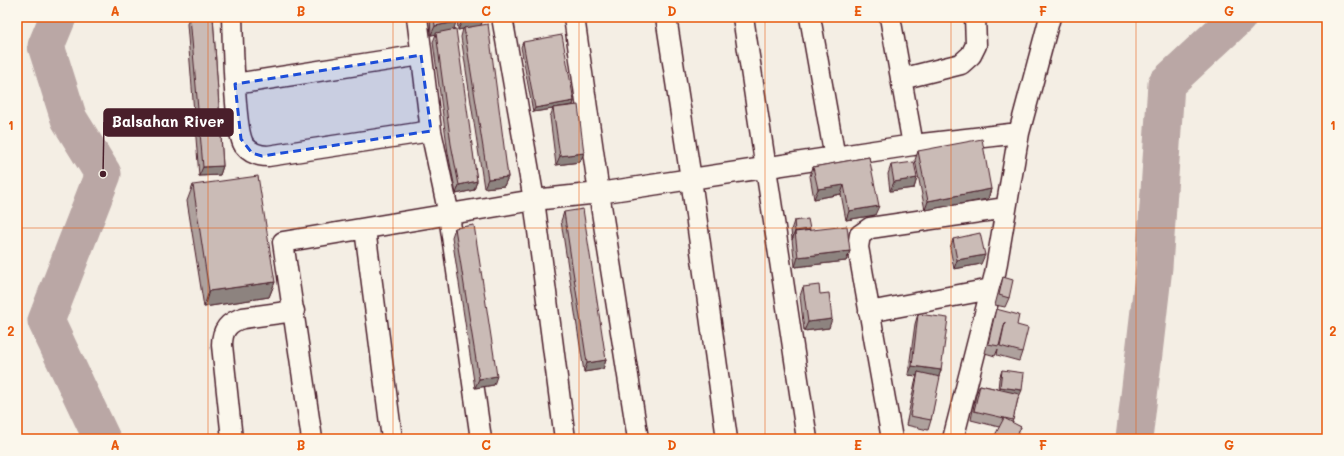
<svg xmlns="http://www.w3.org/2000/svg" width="1344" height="456" font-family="Mali,sans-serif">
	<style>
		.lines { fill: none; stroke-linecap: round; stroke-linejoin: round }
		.river { stroke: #baa7a5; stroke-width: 37 }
		.minor-casing { stroke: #4a1f2b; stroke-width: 23 }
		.minor { stroke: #fbf7ec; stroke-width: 20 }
		.wall { fill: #aea19d; stroke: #4a1f2b }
		.shaded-wall { fill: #8d837f; stroke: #4a1f2b }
		.building { fill: #cabbb6; stroke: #4a1f2b }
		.marked { fill: #1d4ed8; fill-opacity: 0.2; stroke: #1d4ed8; stroke-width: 3; stroke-dasharray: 8 5; stroke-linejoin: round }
		.grid { fill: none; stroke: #e8590c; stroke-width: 1; stroke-opacity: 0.55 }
		.leader { fill: none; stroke: #4a1f2b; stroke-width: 1.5 }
		.callout-dot { fill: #4a1f2b; stroke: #fbf7ec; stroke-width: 1.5 }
		.callout { fill: #4a1f2b; stroke: #4a1f2b; stroke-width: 1.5 }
		.callout-label { font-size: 15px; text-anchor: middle; font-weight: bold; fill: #fff }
		.neatline { fill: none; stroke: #e8590c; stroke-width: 1.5 }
		.grid-label { font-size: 13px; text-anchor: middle; font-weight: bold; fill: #e8590c }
	</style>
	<rect width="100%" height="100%" fill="#f4eee4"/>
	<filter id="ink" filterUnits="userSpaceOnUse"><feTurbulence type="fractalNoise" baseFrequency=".025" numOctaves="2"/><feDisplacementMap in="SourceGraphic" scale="8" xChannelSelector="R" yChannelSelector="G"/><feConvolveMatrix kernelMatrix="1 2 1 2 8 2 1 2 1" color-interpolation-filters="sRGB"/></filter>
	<g filter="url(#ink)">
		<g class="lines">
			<path class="river" d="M 58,17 L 46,46 L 69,119 L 103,174 L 46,321 L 102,439
				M 1134,439 L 1154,267 L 1166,84 L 1238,17"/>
			<defs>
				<path id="minor" d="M 232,17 C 233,40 234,130 244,145 C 250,153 258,156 268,156 L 431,131
					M 417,17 L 431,131 L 449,215 L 481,439
					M 502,17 L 534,200 L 565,439
					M 574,17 L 599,193 L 638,439
					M 666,17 L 691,179 L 727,439
					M 743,17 L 807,439
					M 810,17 L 835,158
					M 890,17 L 913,145
					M 901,79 L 961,64 L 971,55 L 976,45 L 975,17
					M 235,84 L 421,55
					M 365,229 L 392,439
					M 869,312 L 991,289
					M 232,439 L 222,345 C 222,330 228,322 243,318 L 294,311
					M 312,439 L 283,242 L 534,200 L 599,193 L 913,145 L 1019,133
					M 892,439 L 858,247 L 860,235 L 870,228 L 1006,208
					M 953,439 L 995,274 L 1019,133 L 1050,17"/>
			</defs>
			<use href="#minor" class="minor-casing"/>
			<use href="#minor" class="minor"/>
		</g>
		<path class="wall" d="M 187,17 L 213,17 L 223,166 L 220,175 L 199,176 L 187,24 L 189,17 Z
			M 430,17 L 456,17 L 454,30 L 477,181 L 474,190 L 456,194 L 448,153 L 433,42 L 436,34 L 431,35 Z
			M 457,17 L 483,17 L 481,25 L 508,177 L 504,186 L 484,188 L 461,37 L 463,29 L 458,30 Z
			M 523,42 L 574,101 L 573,105 L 580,162 L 556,165 L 550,117 L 553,109 L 533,112 L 521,47 Z
			M 918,151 L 991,189 L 988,199 L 925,210 L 915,160 Z
			M 869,157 L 875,215 L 846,220 L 841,194 L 814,199 L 810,176 L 813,167 Z
			M 891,165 L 917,178 L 914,188 L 890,191 L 888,174 Z
			M 193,185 L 275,282 L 269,297 L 204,307 L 187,201 Z
			M 564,212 L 606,360 L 603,369 L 584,372 L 561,221 Z
			M 794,221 L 810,229 L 809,230 L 850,251 L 846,261 L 795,267 L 791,230 Z
			M 455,228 L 494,385 L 475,388 L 452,237 Z
			M 953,239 L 981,264 L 954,269 L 950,248 Z
			M 1003,277 L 1009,298 L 1005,307 L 995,305 L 1000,286 Z
			M 803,287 L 820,294 L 829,328 L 804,331 L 800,296 Z
			M 996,309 L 1017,325 L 1022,352 L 1019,361 L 997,355 L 998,349 L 995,356 L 985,353 L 993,319 Z
			M 918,314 L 941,370 L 939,376 L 931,420 L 928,430 L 906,425 L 915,382 L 917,376 L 908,375 L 915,324 Z
			M 1002,370 L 1018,399 L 1012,423 L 1021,427 L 1017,436 L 999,427 L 971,420 L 976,394 L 980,385 L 998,389 L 999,379 Z"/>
		<path class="shaded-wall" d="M 484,18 L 480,27 L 464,28 L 463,29 L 458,30 L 462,21 Z
			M 456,22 L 453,32 L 431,35 L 435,26 Z
			M 574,101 L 573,105 L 553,108 L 553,109 L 533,112 L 535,108 Z
			M 584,153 L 580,162 L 556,165 L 560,156 Z
			M 223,166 L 220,175 L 199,176 L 203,167 Z
			M 508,177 L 504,186 L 484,188 L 488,179 Z
			M 917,178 L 914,188 L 890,191 L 894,182 Z
			M 477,181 L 474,190 L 456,194 L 459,185 Z
			M 844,185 L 841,194 L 814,199 L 818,189 Z
			M 991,189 L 988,199 L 925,210 L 928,201 Z
			M 879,206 L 875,215 L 846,220 L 849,211 Z
			M 810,229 L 807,238 L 795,232 L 792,240 L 795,231 Z
			M 850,251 L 846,261 L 795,267 L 798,257 Z
			M 985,255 L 981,264 L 954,269 L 957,260 Z
			M 275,282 L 269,297 L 204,307 L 209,291 Z
			M 832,319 L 829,328 L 804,331 L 808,322 Z
			M 606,360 L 603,369 L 584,372 L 587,363 Z
			M 912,366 L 941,370 L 938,379 L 918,372 L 917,376 L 908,375 Z
			M 497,376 L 494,385 L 475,388 L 479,379 Z
			M 1000,387 L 1022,390 L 1018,399 L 997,396 Z"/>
		<path class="building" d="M 190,17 L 213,17 L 223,166 L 203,167 Z
			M 434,17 L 456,17 L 456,22 L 435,26 Z
			M 461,17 L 483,17 L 484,18 L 462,21 Z
			M 488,24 L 508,177 L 488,179 L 464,28 Z
			M 456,29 L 477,181 L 459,185 L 451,144 L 436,33 Z
			M 562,35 L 574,101 L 535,108 L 523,42 Z
			M 578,105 L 584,153 L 560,156 L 553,108 Z
			M 982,139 L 991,189 L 928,201 L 918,151 Z
			M 869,157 L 879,206 L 849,211 L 844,185 L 818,189 L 813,167 Z
			M 914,162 L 917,178 L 894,182 L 891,165 Z
			M 258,176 L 275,282 L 209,291 L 193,185 Z
			M 583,209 L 606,360 L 587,363 L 564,212 Z
			M 808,219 L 810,229 L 795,231 L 794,221 Z
			M 474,225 L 497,376 L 479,379 L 455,228 Z
			M 847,226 L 850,251 L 798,257 L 795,232 Z
			M 980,233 L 985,255 L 957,260 L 953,239 Z
			M 1003,277 L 1013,280 L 1009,298 L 999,295 Z
			M 819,285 L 820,294 L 829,293 L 832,319 L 808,322 L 803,287 Z
			M 996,309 L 1019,315 L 1017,325 L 1028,328 L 1022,352 L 1000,346 L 1005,322 L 999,346 L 988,344 Z
			M 918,314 L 948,318 L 941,370 L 912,366 Z
			M 1002,370 L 1024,373 L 1022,390 L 1000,387 Z
			M 918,372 L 940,377 L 931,420 L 910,416 Z
			M 980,385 L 1019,394 L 1013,420 L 974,411 Z
			M 1004,418 L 1021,427 L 1015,439 L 993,439 Z"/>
	</g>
	<path class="marked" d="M 421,55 L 431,131 L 262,156 L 252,153 L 241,139 L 235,84 Z"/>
	<path class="grid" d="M 208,17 L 208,439M 393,17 L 393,439M 579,17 L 579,439M 765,17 L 765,439M 951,17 L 951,439M 1136,17 L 1136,439M 17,228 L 1327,228"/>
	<path class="leader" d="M103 174L104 122"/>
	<circle class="callout-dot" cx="103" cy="174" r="4"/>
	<rect class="callout" x="104" y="109" width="129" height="27" rx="4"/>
	<g class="callout-label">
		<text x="168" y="127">Balsahan River</text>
	</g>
	<rect width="1344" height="456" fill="none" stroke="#fbf7ec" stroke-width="44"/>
	<rect x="22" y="22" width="1300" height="412" class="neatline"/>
	<g class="grid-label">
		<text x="115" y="16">A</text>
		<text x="301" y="16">B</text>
		<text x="486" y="16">C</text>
		<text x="672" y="16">D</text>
		<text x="858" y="16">E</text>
		<text x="1043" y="16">F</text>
		<text x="1229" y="16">G</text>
		<text x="11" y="130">1</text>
		<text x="1333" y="130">1</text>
		<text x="11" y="336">2</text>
		<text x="1333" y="336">2</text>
		<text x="115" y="450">A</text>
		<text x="301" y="450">B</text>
		<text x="486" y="450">C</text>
		<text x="672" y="450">D</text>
		<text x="858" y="450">E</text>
		<text x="1043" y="450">F</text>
		<text x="1229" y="450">G</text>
	</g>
</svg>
